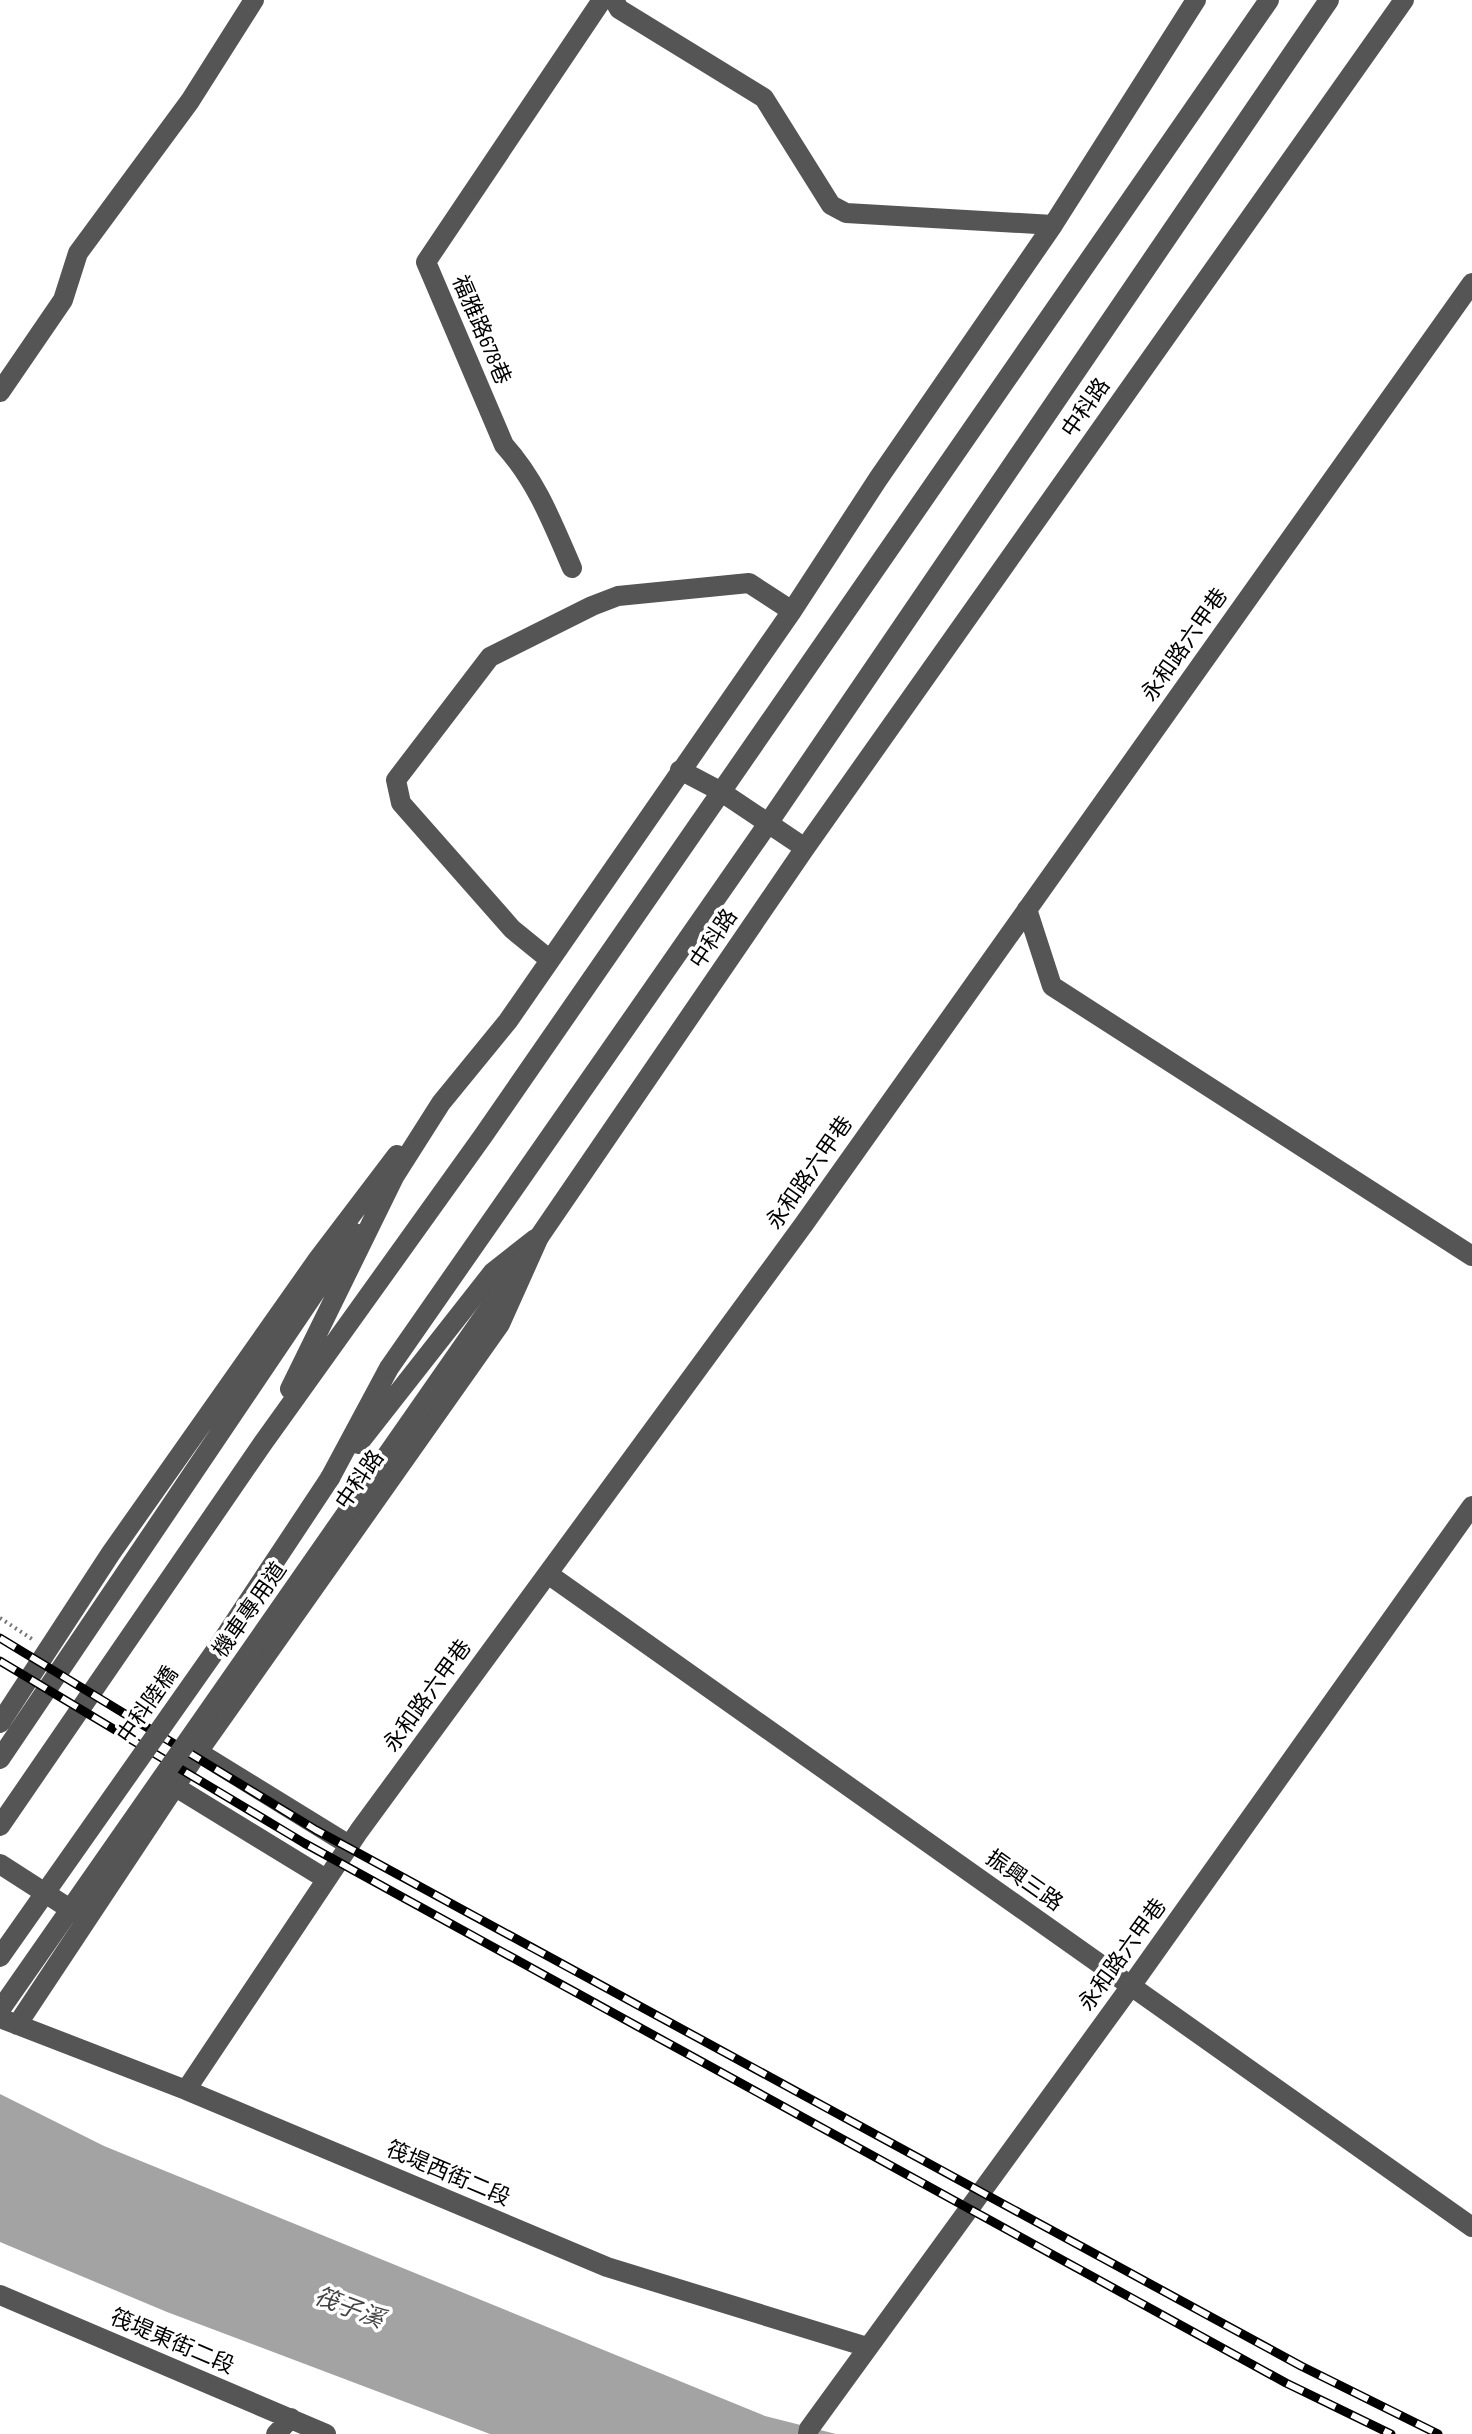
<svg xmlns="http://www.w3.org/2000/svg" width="1472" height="2434" font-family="'Sofia Sans Condensed','Noto Sans TC',sans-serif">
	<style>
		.water { fill: #a3a3a3 }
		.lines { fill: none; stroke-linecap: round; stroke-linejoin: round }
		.path { stroke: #777; stroke-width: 4; stroke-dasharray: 2 4; stroke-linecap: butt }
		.minor { stroke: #555; stroke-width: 20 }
		.rail-casing { stroke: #000; stroke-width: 9 }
		.rail { stroke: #fff; stroke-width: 6; stroke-dasharray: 18; stroke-linecap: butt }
		.minor-bridge { stroke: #555; stroke-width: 20 }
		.labels { text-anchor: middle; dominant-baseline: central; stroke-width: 7; stroke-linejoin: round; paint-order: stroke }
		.street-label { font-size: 22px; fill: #000; stroke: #fff }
		.water-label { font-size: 24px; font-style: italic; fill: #444; stroke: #fff }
	</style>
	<rect width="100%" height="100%" fill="#fff"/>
	<path class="water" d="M 0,2094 L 104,2146 L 765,2416 L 836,2434 L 490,2434 L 167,2312 L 0,2242 Z"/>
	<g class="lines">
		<path class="path" d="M 0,1618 L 32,1639"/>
		<path class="minor" d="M 614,0 L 619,9 L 764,98 L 831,205 L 846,213 L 1053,225
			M 0,392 L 63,300 L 78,253 L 190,101 L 254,0
			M 572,568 C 552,522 537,482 504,445 L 426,262 L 602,0
			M 680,770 L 720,791 L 805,848
			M 1027,909 L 1052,986 L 1472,1256
			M 550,960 L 512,929 L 401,803 L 396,780 L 490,657 L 592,606 L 618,596 L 749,583 L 792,611
			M 290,1389 L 394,1177 L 441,1103 L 508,1021 L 792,611 L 878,479 L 1053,225 L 1196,0
			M 358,1444 L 493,1272 L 535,1239
			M 330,1478 L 389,1368 L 767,825 L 1329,0
			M 548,1574 L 1472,2227
			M 0,1723 L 111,1553 L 318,1259 L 397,1155
			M 198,1752 L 349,1845
			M 0,1759 L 355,1233
			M 174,1786 L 326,1879
			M 0,1826 L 263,1443 L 483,1136 L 1269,0
			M 0,1864 L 84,1918
			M 0,2018 L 186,2090 L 607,2267 L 867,2347
			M 17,2025 L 198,1752 L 500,1324 L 539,1237 L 805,848 L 1404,0
			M 186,2090 L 359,1831 L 804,1224 L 1472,283
			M 0,2295 L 326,2434
			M 276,2434 L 291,2418
			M 808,2434 L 809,2429 L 1131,1986 L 1472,1506"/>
		<defs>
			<path id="rail" d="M 0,1638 L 316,1830 L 1301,2366 L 1438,2434
				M 0,1661 L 304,1843 L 1286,2383 L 1391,2434"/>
		</defs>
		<use href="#rail" class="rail-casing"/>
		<use href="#rail" class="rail"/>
		<path class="minor-bridge" d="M 0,1957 L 218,1647 L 330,1478
			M 0,2010 L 539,1237"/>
	</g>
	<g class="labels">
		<g class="street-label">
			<text transform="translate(481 330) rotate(67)">福雅路678巷</text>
			<text transform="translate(1086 408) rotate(-55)">中科路</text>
			<text transform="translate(1185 645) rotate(-55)">永和路六甲巷</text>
			<text transform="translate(714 939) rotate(-56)">中科路</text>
			<text transform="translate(810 1173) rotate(-55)">永和路六甲巷</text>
			<text transform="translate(360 1480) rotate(-55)">中科路</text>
			<text transform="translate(250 1610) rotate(-55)">機車專用道</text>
			<text transform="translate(428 1696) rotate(-54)">永和路六甲巷</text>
			<text transform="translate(148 1705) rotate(-55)">中科陸橋</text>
			<text transform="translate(1024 1881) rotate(35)">振興三路</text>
			<text transform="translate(1123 1955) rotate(-54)">永和路六甲巷</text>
			<text transform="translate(448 2174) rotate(23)">筏堤西街二段</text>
			<text transform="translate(172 2342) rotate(23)">筏堤東街二段</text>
		</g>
		<g class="water-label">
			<text transform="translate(349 2308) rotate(21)">筏子溪</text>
		</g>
	</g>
</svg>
